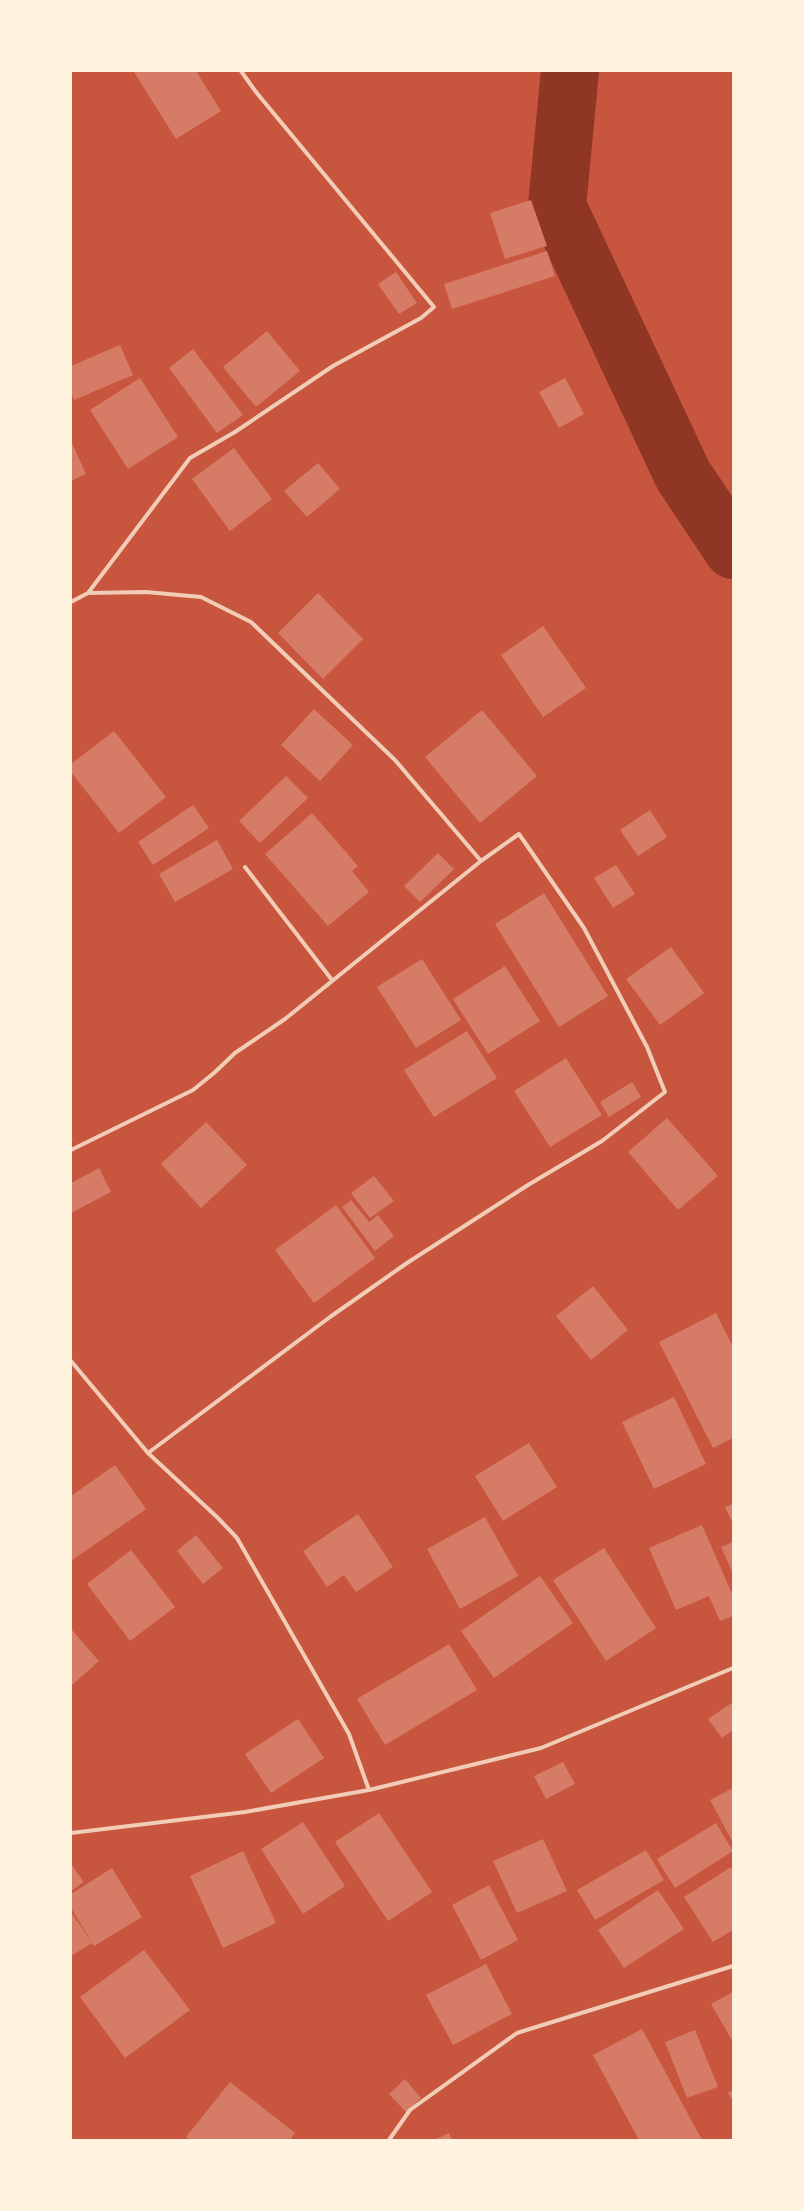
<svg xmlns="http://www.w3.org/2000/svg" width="804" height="2211" font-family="Montserrat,sans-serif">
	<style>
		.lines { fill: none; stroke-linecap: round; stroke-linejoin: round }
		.river { stroke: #8f3625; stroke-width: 58 }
		.building { fill: #d67c66 }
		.minor { stroke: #f1ccb7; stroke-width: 4 }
	</style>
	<rect width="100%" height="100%" fill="#c8553d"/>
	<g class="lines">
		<path class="river" d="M 570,71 L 557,206 L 683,475 L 733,550"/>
	</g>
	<path class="building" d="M 136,71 L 196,71 L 221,111 L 176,139 L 134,72 Z
		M 531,200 L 547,246 L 505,259 L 490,213 Z
		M 547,251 L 555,276 L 452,309 L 444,284 Z
		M 396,272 L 417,303 L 399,314 L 378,284 Z
		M 267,331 L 300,371 L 256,407 L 223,367 Z
		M 120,345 L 133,375 L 74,400 L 71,392 L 71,366 Z
		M 193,349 L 243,415 L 217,433 L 169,368 Z
		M 140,378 L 178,437 L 128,469 L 90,410 Z
		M 565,378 L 584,414 L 559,428 L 539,392 Z
		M 71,441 L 86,474 L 71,481 Z
		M 234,448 L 272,499 L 230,531 L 192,479 Z
		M 318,463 L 340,489 L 307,517 L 284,491 Z
		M 318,593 L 363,639 L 323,679 L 278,633 Z
		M 543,626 L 586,688 L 543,717 L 501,655 Z
		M 314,709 L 353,745 L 320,781 L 281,745 Z
		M 482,710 L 537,776 L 480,823 L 425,757 Z
		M 114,731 L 166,797 L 119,833 L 71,772 L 71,764 Z
		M 286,776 L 308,798 L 260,843 L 239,821 Z
		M 193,805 L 209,828 L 153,865 L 138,842 Z
		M 650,810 L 667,837 L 638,856 L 620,830 Z
		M 312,813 L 358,866 L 352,871 L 369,892 L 328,926 L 265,854 Z
		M 217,840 L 233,869 L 175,902 L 159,874 Z
		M 438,853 L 454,869 L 420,902 L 404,886 Z
		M 616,865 L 635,894 L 613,908 L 594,878 Z
		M 544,893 L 608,996 L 559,1027 L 495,924 Z
		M 671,947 L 704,993 L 660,1025 L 626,979 Z
		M 422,959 L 461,1020 L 416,1048 L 377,987 Z
		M 505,966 L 540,1021 L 488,1054 L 453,999 Z
		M 467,1031 L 497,1078 L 434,1117 L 404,1070 Z
		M 566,1058 L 602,1115 L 550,1147 L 514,1091 Z
		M 632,1082 L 641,1097 L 609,1117 L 600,1102 Z
		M 667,1118 L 718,1176 L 678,1210 L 628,1152 Z
		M 206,1122 L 247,1165 L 201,1208 L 161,1164 Z
		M 99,1168 L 111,1192 L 71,1213 L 71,1183 Z
		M 374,1176 L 394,1201 L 370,1218 L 351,1193 Z
		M 351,1200 L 369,1222 L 378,1215 L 394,1236 L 375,1251 L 342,1207 Z
		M 336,1205 L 375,1258 L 314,1303 L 275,1250 Z
		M 593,1286 L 628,1330 L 591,1360 L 556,1316 Z
		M 716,1313 L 733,1347 L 733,1438 L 713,1448 L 659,1342 Z
		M 674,1397 L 706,1464 L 654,1489 L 622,1422 Z
		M 529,1443 L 557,1487 L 503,1521 L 475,1476 Z
		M 115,1465 L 146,1509 L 71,1561 L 71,1496 Z
		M 733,1504 L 733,1524 L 725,1507 Z
		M 358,1514 L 393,1567 L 356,1592 L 344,1575 L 327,1587 L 303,1551 Z
		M 485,1517 L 518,1576 L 460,1609 L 427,1549 Z
		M 702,1525 L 733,1596 L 733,1616 L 720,1621 L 709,1596 L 676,1610 L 649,1548 Z
		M 196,1535 L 223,1568 L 203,1584 L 177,1551 Z
		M 733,1542 L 733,1574 L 721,1547 Z
		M 604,1548 L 656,1628 L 606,1661 L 553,1580 Z
		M 131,1550 L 175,1607 L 130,1641 L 87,1584 Z
		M 540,1576 L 573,1623 L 494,1678 L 461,1631 Z
		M 71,1629 L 99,1661 L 71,1686 Z
		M 449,1644 L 477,1690 L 385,1745 L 357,1699 Z
		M 733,1702 L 733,1730 L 722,1738 L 708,1719 Z
		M 298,1719 L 324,1758 L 271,1793 L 245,1754 Z
		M 563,1762 L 575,1784 L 546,1799 L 534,1776 Z
		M 733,1788 L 733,1843 L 710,1800 Z
		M 379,1813 L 432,1892 L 388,1921 L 335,1842 Z
		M 303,1822 L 345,1886 L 303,1914 L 261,1849 Z
		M 716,1823 L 733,1851 L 675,1888 L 657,1859 Z
		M 543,1839 L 567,1891 L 517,1913 L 493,1861 Z
		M 646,1850 L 664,1880 L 595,1920 L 577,1890 Z
		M 243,1851 L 276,1923 L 223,1948 L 190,1876 Z
		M 71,1864 L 84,1882 L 71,1891 Z
		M 731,1867 L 733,1871 L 733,1930 L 713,1942 L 684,1897 Z
		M 112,1868 L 142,1917 L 94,1946 L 71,1908 L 71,1894 Z
		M 489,1885 L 518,1940 L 481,1960 L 452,1905 Z
		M 658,1890 L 684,1929 L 624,1968 L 598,1930 Z
		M 71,1912 L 92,1943 L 71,1956 Z
		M 144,1950 L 190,2010 L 125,2058 L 80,1997 Z
		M 486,1964 L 512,2014 L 453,2045 L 426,1995 Z
		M 733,1992 L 733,2042 L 711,2004 Z
		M 642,2029 L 702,2140 L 639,2140 L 593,2055 Z
		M 695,2030 L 718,2087 L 687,2098 L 665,2042 Z
		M 405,2079 L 421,2098 L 406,2112 L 389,2094 Z
		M 230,2082 L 295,2133 L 290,2140 L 190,2140 L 186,2137 Z
		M 733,2090 L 733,2101 L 728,2093 Z
		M 449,2133 L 452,2140 L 434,2140 Z"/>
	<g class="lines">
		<path class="minor" d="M 88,593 L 146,592 L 201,597 L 251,622 L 395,760 L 481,861
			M 71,602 L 88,593 L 190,458 L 235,432 L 333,366 L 421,318 L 434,307 L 256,92 L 241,71
			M 245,867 L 332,980
			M 71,1150 L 193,1090 L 214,1073 L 235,1053 L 285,1019 L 481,861 L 519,834 L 584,928 L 647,1047 L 665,1092 L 602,1141 L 528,1185 L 407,1263 L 330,1317 L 148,1453
			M 71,1361 L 148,1453 L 218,1518 L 237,1538 L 349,1734 L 369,1790
			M 71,1833 L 245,1812 L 369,1790 L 541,1748 L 733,1668
			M 389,2140 L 410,2110 L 517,2033 L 733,1966"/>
	</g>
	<rect width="804" height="2211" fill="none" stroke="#fff3e0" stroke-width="144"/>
</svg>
